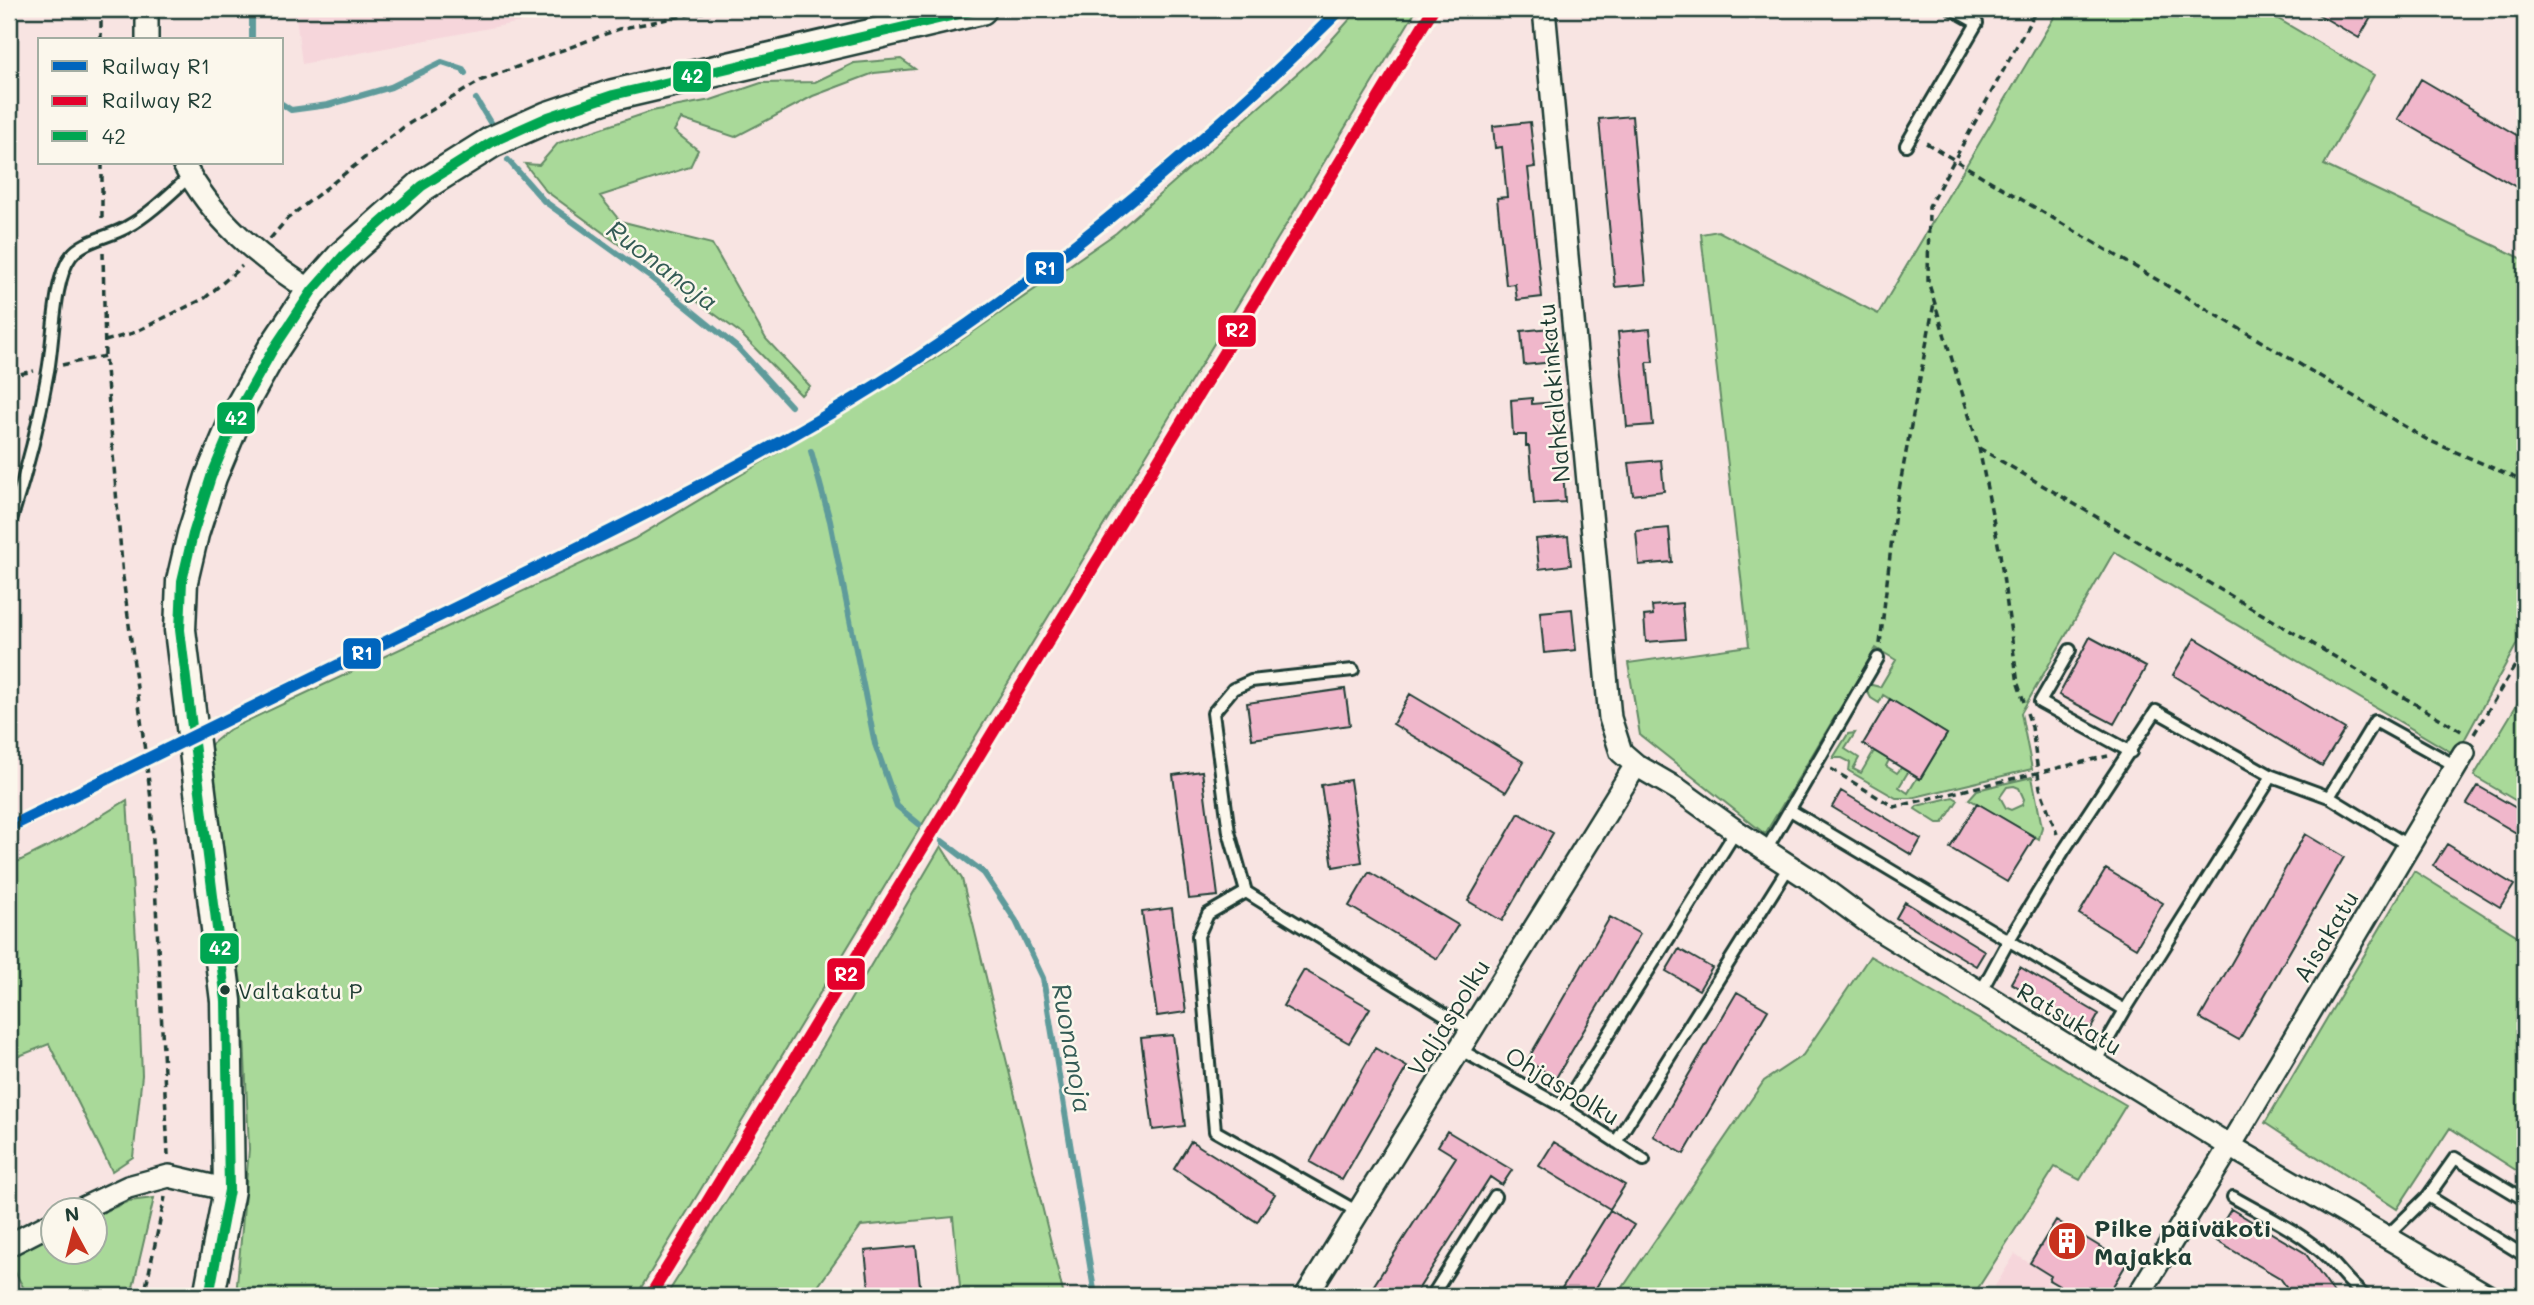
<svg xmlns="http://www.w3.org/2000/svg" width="2534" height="1305" font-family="Mali,sans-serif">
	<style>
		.built { fill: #f6d6db }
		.green { fill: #a9d999; stroke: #648b66; stroke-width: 2; fill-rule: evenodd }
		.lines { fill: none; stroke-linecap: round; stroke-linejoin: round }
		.stream { stroke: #5f9b9b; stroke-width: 6 }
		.building { fill: #f0b7cb; stroke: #1f3d34; stroke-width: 2 }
		.service-casing { stroke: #1f3d34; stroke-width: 16 }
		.minor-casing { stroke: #1f3d34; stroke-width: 26 }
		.secondary-casing { stroke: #1f3d34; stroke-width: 35 }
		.path { stroke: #1f3d34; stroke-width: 3.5; stroke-dasharray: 7 5; stroke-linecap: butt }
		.service { stroke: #fbf7ec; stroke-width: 10 }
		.minor { stroke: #fbf7ec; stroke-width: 21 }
		.secondary { stroke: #fbf7ec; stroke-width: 30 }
		.bus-1-casing { stroke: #fbf7ec; stroke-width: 16 }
		.bus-1 { stroke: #00a651; stroke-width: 10 }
		.rail-1-casing { stroke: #fbf7ec; stroke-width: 18 }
		.rail-2-casing { stroke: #fbf7ec; stroke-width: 18 }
		.rail-1 { stroke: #0065bd; stroke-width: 12 }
		.rail-2 { stroke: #e4002b; stroke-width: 12 }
		.bus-dot { fill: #1f3d34; stroke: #fbf7ec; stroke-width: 2.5 }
		.labels { text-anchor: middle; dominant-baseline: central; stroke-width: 5; stroke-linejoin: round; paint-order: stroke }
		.bus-label { font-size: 22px; fill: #1f3d34; stroke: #fbf7ec; text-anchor: start }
		.street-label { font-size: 24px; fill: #1f3d34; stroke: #fbf7ec }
		.poi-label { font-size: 24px; font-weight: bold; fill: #1f3d34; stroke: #fbf7ec; text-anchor: start }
		.water-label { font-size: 26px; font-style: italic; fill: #345c56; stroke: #fbf7ec }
		.line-badge { stroke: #fbf7ec; stroke-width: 2.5 }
		.badge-label { font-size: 19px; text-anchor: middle; font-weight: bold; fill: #fff }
	</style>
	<rect width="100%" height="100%" fill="#f8e4e2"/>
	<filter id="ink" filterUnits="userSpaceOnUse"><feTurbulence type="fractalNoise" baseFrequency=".0143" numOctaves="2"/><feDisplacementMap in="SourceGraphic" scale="14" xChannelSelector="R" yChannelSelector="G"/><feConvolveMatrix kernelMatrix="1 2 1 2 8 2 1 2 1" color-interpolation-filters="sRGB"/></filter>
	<g filter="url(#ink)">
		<path class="built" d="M 295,9 L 588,9 L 302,64 Z
			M 2015,1254 L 2050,1276 L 2046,1282 L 2056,1288 L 2052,1296 L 1989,1296 Z"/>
		<path class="green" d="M 1359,9 L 1417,9 L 636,1296 L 236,1296 L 249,1149 L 242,989 L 212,792 L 207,748 L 230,729 L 634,539 L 934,359 L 1116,233 L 1318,55 Z
			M 2059,9 L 2261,9 L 2374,75 L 2324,165 L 2525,260 L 2525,629 L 2456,755 L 2114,552 L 2021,713 L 2032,769 L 1911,798 L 1896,798 L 1849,771 L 1850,762 L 1842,758 L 1833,758 L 1848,734 L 1855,733 L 1845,749 L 1859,758 L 1853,769 L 1861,773 L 1874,751 L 1889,760 L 1886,766 L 1897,773 L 1901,768 L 1908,772 L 1899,787 L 1908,793 L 1917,778 L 1920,779 L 1947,734 L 1883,695 L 1879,703 L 1871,698 L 1866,689 L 1868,684 L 1880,687 L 1896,660 L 1876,648 L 1765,834 L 1640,735 L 1628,663 L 1749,646 L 1701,234 L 1718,231 L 1878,314 Z
			M 901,59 L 915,69 L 874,73 L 813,96 L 735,137 L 681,119 L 674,131 L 698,150 L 690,167 L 600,196 L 620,221 L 712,244 L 766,339 L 810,386 L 801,395 L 739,332 L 546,191 L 525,164 L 539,165 L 558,143 L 652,111 L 711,100 L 761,83 L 815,82 L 854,63 Z
			M 2525,691 L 2525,806 L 2474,776 Z
			M 2032,777 L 2042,827 L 2039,839 L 1969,799 L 1977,790 ZM 2014,786 L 2019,788 L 2024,799 L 2022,805 L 2011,810 L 2006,808 L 2000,797 L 2007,787 Z
			M 1953,797 L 1958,800 L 1943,823 L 1937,823 L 1915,809 L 1917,806 Z
			M 127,800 L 137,956 L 142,1075 L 133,1157 L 112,1171 L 49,1044 L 9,1060 L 9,866 L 63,839 Z
			M 941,846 L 962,879 L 1064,1296 L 961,1296 L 953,1217 L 861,1226 L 811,1296 L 666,1296 L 801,1084 Z
			M 2414,871 L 2521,938 L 2525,936 L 2525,1176 L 2450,1128 L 2397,1209 L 2265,1123 Z
			M 1870,956 L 2126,1105 L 2080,1180 L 2055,1167 L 1973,1296 L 1617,1296 L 1764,1081 L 1803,1055 Z
			M 154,1198 L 131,1296 L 28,1296 L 9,1261 L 9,1254 L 52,1235 L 52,1252 L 94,1252 L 95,1216 L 129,1201 Z"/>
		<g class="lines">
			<path class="stream" d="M 252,40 L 252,9
				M 476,99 L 491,124
				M 282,104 L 291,110 L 328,105 L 391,87 L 442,62 L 463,69 L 465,73
				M 508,160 L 544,201 L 650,277 L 739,349 L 791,406
				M 811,451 L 830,521 L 875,744 L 897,806 L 919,824
				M 942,841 L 984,873 L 1016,921 L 1043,978 L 1095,1296"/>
		</g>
		<path class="building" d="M 2309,9 L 2376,9 L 2359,38 Z
			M 2421,79 L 2525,140 L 2525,192 L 2398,119 Z
			M 1632,116 L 1646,284 L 1615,287 L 1599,119 Z
			M 1530,122 L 1535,167 L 1528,168 L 1542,297 L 1517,300 L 1515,284 L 1506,285 L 1497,198 L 1507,197 L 1502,147 L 1495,148 L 1493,126 Z
			M 1551,328 L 1554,362 L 1524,365 L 1521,331 Z
			M 1650,329 L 1653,362 L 1647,362 L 1653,425 L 1627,427 L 1618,332 Z
			M 1532,398 L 1532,404 L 1555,402 L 1560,470 L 1563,469 L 1565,502 L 1534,504 L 1529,446 L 1526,446 L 1526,435 L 1513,435 L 1511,400 Z
			M 1661,460 L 1664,491 L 1633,495 L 1629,463 Z
			M 1669,528 L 1672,562 L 1639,565 L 1636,531 Z
			M 1568,536 L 1571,565 L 1539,569 L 1536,539 Z
			M 1682,603 L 1685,639 L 1646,642 L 1644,616 L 1653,615 L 1652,606 Z
			M 1572,609 L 1576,650 L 1544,653 L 1540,612 Z
			M 2090,637 L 2146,667 L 2114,724 L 2059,695 Z
			M 2195,638 L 2345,729 L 2322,766 L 2173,675 Z
			M 1345,689 L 1350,725 L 1252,739 L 1247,703 Z
			M 1410,694 L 1524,762 L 1506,792 L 1393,724 Z
			M 1890,699 L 1947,734 L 1920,779 L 1863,744 Z
			M 1202,771 L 1218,896 L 1189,899 L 1173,775 Z
			M 1350,780 L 1362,862 L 1333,867 L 1321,785 Z
			M 2478,786 L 2525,813 L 2525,838 L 2467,804 Z
			M 1841,791 L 1921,839 L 1912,855 L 1832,807 Z
			M 1977,803 L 2035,837 L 2007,882 L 1950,848 Z
			M 1519,813 L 1553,833 L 1502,921 L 1468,901 Z
			M 2305,834 L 2344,857 L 2239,1040 L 2200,1018 Z
			M 2447,844 L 2514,885 L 2500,907 L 2433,866 Z
			M 2106,869 L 2163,903 L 2136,948 L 2079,914 Z
			M 1369,872 L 1458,925 L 1437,959 L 1349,906 Z
			M 1905,902 L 1985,951 L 1976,966 L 1896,918 Z
			M 1172,908 L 1186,1012 L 1157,1016 L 1142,912 Z
			M 1610,917 L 1640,934 L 1556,1078 L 1527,1061 Z
			M 1679,949 L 1712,968 L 1699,990 L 1666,971 Z
			M 2020,967 L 2099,1014 L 2090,1030 L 2011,983 Z
			M 1304,970 L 1370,1008 L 1349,1043 L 1283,1006 Z
			M 1737,992 L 1768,1010 L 1684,1154 L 1653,1136 Z
			M 1173,1035 L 1185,1126 L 1153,1130 L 1141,1038 Z
			M 1375,1048 L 1407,1067 L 1342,1180 L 1310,1162 Z
			M 1447,1131 L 1512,1170 L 1502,1185 L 1490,1177 L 1414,1296 L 1367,1296 L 1456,1157 L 1438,1146 Z
			M 1191,1141 L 1275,1194 L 1257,1222 L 1174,1169 Z
			M 1554,1142 L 1625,1185 L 1610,1209 L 1539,1166 Z
			M 2231,1209 L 2305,1253 L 2336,1296 L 2293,1296 L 2280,1278 L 2213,1239 Z
			M 1610,1210 L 1634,1225 L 1591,1296 L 1557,1296 Z
			M 2056,1220 L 2127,1263 L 2107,1296 L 2055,1296 L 2061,1287 L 2049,1280 L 2051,1276 L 2030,1263 Z
			M 916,1246 L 921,1296 L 870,1296 L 865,1251 Z"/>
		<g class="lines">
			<defs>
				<path id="service" d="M 1906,145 L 1977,23 L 1952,9
					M 9,526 C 26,475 39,424 48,371 C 54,340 53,280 71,256 C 83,240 110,237 127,227 C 150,214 170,194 190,176
					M 2070,650 L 2040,702 L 2131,752
					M 1353,670 L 1251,681 L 1233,689 L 1213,713 L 1229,832 L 1246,892 L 1471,1031
					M 2272,776 L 2329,797
					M 1790,810 L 2125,1010 L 2094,1064
					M 2409,846 L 2329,797 L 2375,721 L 2456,766
					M 1766,850 L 1878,658
					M 1246,892 L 1208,914 L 1198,936 L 1215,1131 L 1358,1212
					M 1980,993 L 2009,940 L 2064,850 L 2156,711 L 2272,776 L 2125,1010
					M 1459,1049 L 1563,1107 L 1644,1160
					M 1563,1107 L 1736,831
					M 1616,1142 L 1790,865
					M 2233,1197 C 2264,1215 2301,1232 2327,1257 C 2340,1270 2350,1285 2365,1296
					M 2525,1200 L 2455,1158 L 2428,1196 L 2525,1256
					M 2386,1237 L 2428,1196
					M 1432,1296 L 1495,1196"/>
				<path id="minor" d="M 1544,9 L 1610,718 L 1621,752 L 1636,765 L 1679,790 L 1736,831 L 1814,882 L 1876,928 L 2230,1146 L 2488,1296
					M 147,40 L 147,9
					M 183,163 C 212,219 259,258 312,291
					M 79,1210 L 128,1187 L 169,1176 L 229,1190
					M 9,1245 L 52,1223
					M 1306,1296 L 1636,765
					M 2138,1296 L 2230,1146 L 2464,753"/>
				<path id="secondary" d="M 209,1296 L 229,1190 L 226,1001 L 180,630 L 182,581 L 193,534 L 211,477 L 240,408 L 272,351 L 312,291 L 343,256 L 422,186 L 492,142 L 548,117 L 613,95 L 981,9"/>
			</defs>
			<use href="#service" class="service-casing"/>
			<use href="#minor" class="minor-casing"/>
			<use href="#secondary" class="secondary-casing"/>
			<path class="path" d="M 101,9 L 101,40
				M 1926,143 L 2426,439 L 2525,482
				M 102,163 L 102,220
				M 270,239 L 287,219 L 405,126 L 482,80 L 619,29 L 717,9
				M 103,252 L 105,356 L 123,577 L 151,799 L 168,1155
				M 105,341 L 133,333 L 205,298 L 242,266
				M 62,365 L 105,356
				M 9,376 L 34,371
				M 1979,448 L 2463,732
				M 1880,644 L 1895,511 L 1934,303
				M 2024,702 L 2018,684 L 2000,554 L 1979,448 L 1928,281 L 1929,206 L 2037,9
				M 2027,713 L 2032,727 L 2040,788 L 2057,834
				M 2474,734 L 2525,649
				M 1831,769 L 1894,807 L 2108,756
				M 144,1296 L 165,1197"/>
			<use href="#service" class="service"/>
			<use href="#minor" class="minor"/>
			<use href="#secondary" class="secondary"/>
			<defs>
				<path id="bus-1" d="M 209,1296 L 229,1190 L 226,1001 L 180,630 L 182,581 L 193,534 L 211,477 L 240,408 L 272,351 L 312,291 L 343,256 L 422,186 L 492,142 L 548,117 L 613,95 L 981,9"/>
			</defs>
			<use href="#bus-1" class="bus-1-casing"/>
			<use href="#bus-1" class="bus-1"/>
			<defs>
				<path id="rail-1" d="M 9,827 C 167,749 326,671 484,594 C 628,523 773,453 908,365 C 1066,262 1208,141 1341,9"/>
				<path id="rail-2" d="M 650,1296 L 1433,9"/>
			</defs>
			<use href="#rail-1" class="rail-1-casing"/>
			<use href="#rail-2" class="rail-2-casing"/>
			<use href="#rail-1" class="rail-1"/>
			<use href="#rail-2" class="rail-2"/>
		</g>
	</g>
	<defs>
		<symbol id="building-disc" viewBox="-11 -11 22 22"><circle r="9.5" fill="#c8321e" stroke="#fbf7ec"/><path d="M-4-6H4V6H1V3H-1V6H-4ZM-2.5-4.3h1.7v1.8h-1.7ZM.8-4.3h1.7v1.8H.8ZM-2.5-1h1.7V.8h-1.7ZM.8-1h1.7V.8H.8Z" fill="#fff"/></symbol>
	</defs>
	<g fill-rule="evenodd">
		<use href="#building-disc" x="2045" y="1219" width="44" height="44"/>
	</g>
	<circle class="bus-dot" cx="225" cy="990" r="6"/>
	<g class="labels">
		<g class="bus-label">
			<text x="238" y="990">Valtakatu P</text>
		</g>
		<g class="street-label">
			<text transform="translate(1553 393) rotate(-95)">Nahkalakinkatu</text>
			<text transform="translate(2325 936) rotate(-59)">Aisakatu</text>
			<text transform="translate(1448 1017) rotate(-58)">Valjaspolku</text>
			<text transform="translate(2070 1018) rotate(31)">Ratsukatu</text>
			<text transform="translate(1563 1085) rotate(31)">Ohjaspolku</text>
		</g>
		<g class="poi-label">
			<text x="2094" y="1227">Pilke päiväkoti<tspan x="2094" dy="28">Majakka</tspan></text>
		</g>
		<g class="water-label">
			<text transform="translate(663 265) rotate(37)">Ruonanoja</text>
			<text transform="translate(1073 1048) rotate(80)">Ruonanoja</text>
		</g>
	</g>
	<g class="line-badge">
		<rect x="672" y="60" width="40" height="33" rx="7" fill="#00a651"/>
		<rect x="1025" y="251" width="40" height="34" rx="7" fill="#0065bd"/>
		<rect x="1217" y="314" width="40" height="34" rx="7" fill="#e4002b"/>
		<rect x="216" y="401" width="40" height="34" rx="7" fill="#00a651"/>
		<rect x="342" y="637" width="40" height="33" rx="7" fill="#0065bd"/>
		<rect x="199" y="932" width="41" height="33" rx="7" fill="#00a651"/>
		<rect x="826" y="957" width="40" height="34" rx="7" fill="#e4002b"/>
	</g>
	<g class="badge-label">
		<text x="692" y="83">42</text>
		<text x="1045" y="275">R1</text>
		<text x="1237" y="337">R2</text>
		<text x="236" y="425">42</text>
		<text x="362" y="660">R1</text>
		<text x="220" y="955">42</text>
		<text x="846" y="981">R2</text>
	</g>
	<rect width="2534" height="1305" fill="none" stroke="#fbf7ec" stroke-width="35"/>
	<rect x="18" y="18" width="2499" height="1270" fill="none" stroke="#1f3d34" stroke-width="2.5" filter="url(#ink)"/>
	<rect x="38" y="38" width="245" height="126" fill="#fbf7ec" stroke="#a3ada2" stroke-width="2"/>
	<rect x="52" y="61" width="35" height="10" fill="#0065bd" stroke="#a3ada2" stroke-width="2"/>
	<text x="102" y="74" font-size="21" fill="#1f3d34">Railway R1</text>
	<rect x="52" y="96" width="35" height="10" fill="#e4002b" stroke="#a3ada2" stroke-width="2"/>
	<text x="102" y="108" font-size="21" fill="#1f3d34">Railway R2</text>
	<rect x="52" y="131" width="35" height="10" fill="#00a651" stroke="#a3ada2" stroke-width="2"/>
	<text x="102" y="144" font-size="21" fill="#1f3d34">42</text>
	<g transform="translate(74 1231) rotate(353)"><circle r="33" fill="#fbf7ec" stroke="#a3ada2" stroke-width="2"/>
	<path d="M0-5L12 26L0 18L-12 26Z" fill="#c8321e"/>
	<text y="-10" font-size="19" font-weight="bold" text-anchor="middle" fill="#1f3d34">N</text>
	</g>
</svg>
